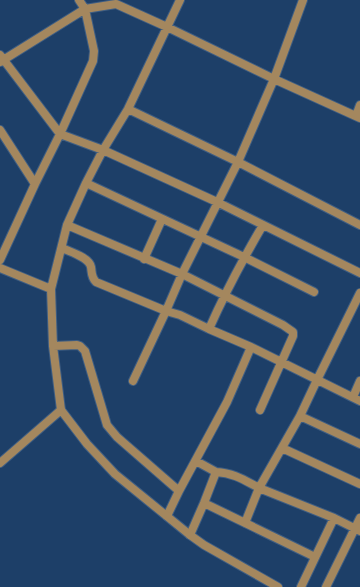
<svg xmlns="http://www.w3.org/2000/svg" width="360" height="587" font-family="Lora,serif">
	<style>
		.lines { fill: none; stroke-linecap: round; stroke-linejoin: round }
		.minor-casing { stroke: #3f5e83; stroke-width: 10 }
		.tertiary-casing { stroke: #3f5e83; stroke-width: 10 }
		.minor { stroke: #a4875e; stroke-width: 8 }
		.tertiary { stroke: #a4875e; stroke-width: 8 }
	</style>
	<rect width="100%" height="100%" fill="#1d3f68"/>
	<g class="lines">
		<defs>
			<path id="minor" d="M 180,0 L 128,109 L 103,150 L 60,134 L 93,61 L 94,51 L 85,9 L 116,4 L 167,27 L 274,79 L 360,118
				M 303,0 L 274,79 L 238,162 L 182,274 L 166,311 L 180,315 L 209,329 L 251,347 L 360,401
				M 0,55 L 60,134 L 35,184 L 0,130
				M 0,62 L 85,9 L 79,0
				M 128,109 L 238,162 L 360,225
				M 356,116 L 360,105
				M 86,183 L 244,257 L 314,292
				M 67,225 L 182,274 L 283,325 L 293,332 L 293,336 L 260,410
				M 62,248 C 70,252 89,257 91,267 C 92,273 91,277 96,282 L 166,311 L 133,381
				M 144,259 L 162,219
				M 0,260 L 35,184
				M 0,268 L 51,289
				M 209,329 C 225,293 243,259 263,225
				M 53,346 L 77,345 L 80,346 L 85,351 L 107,425 L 117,437 L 179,491
				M 353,397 L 360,381
				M 61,410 L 53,346 L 51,289 L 67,225 L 86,183 L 103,150 L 217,202 L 360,273
				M 300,416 L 360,444
				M 282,448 L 360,484
				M 196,461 L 216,472
				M 204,503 L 315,557
				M 167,516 L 179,491 L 227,402 L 251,347
				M 334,518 L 259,488 L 300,416 L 317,380 L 360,293
				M 190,535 L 204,503 L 216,472 C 234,473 244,480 259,488 L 245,523
				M 301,587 L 334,518 L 360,531
				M 326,587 L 360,518"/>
			<path id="tertiary" d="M 0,463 L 61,410 L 87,444 L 115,474 L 190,535 L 204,545 L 278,587"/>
		</defs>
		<use href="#minor" class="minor-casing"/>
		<use href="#tertiary" class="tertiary-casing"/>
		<use href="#minor" class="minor"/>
		<use href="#tertiary" class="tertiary"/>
	</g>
</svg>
